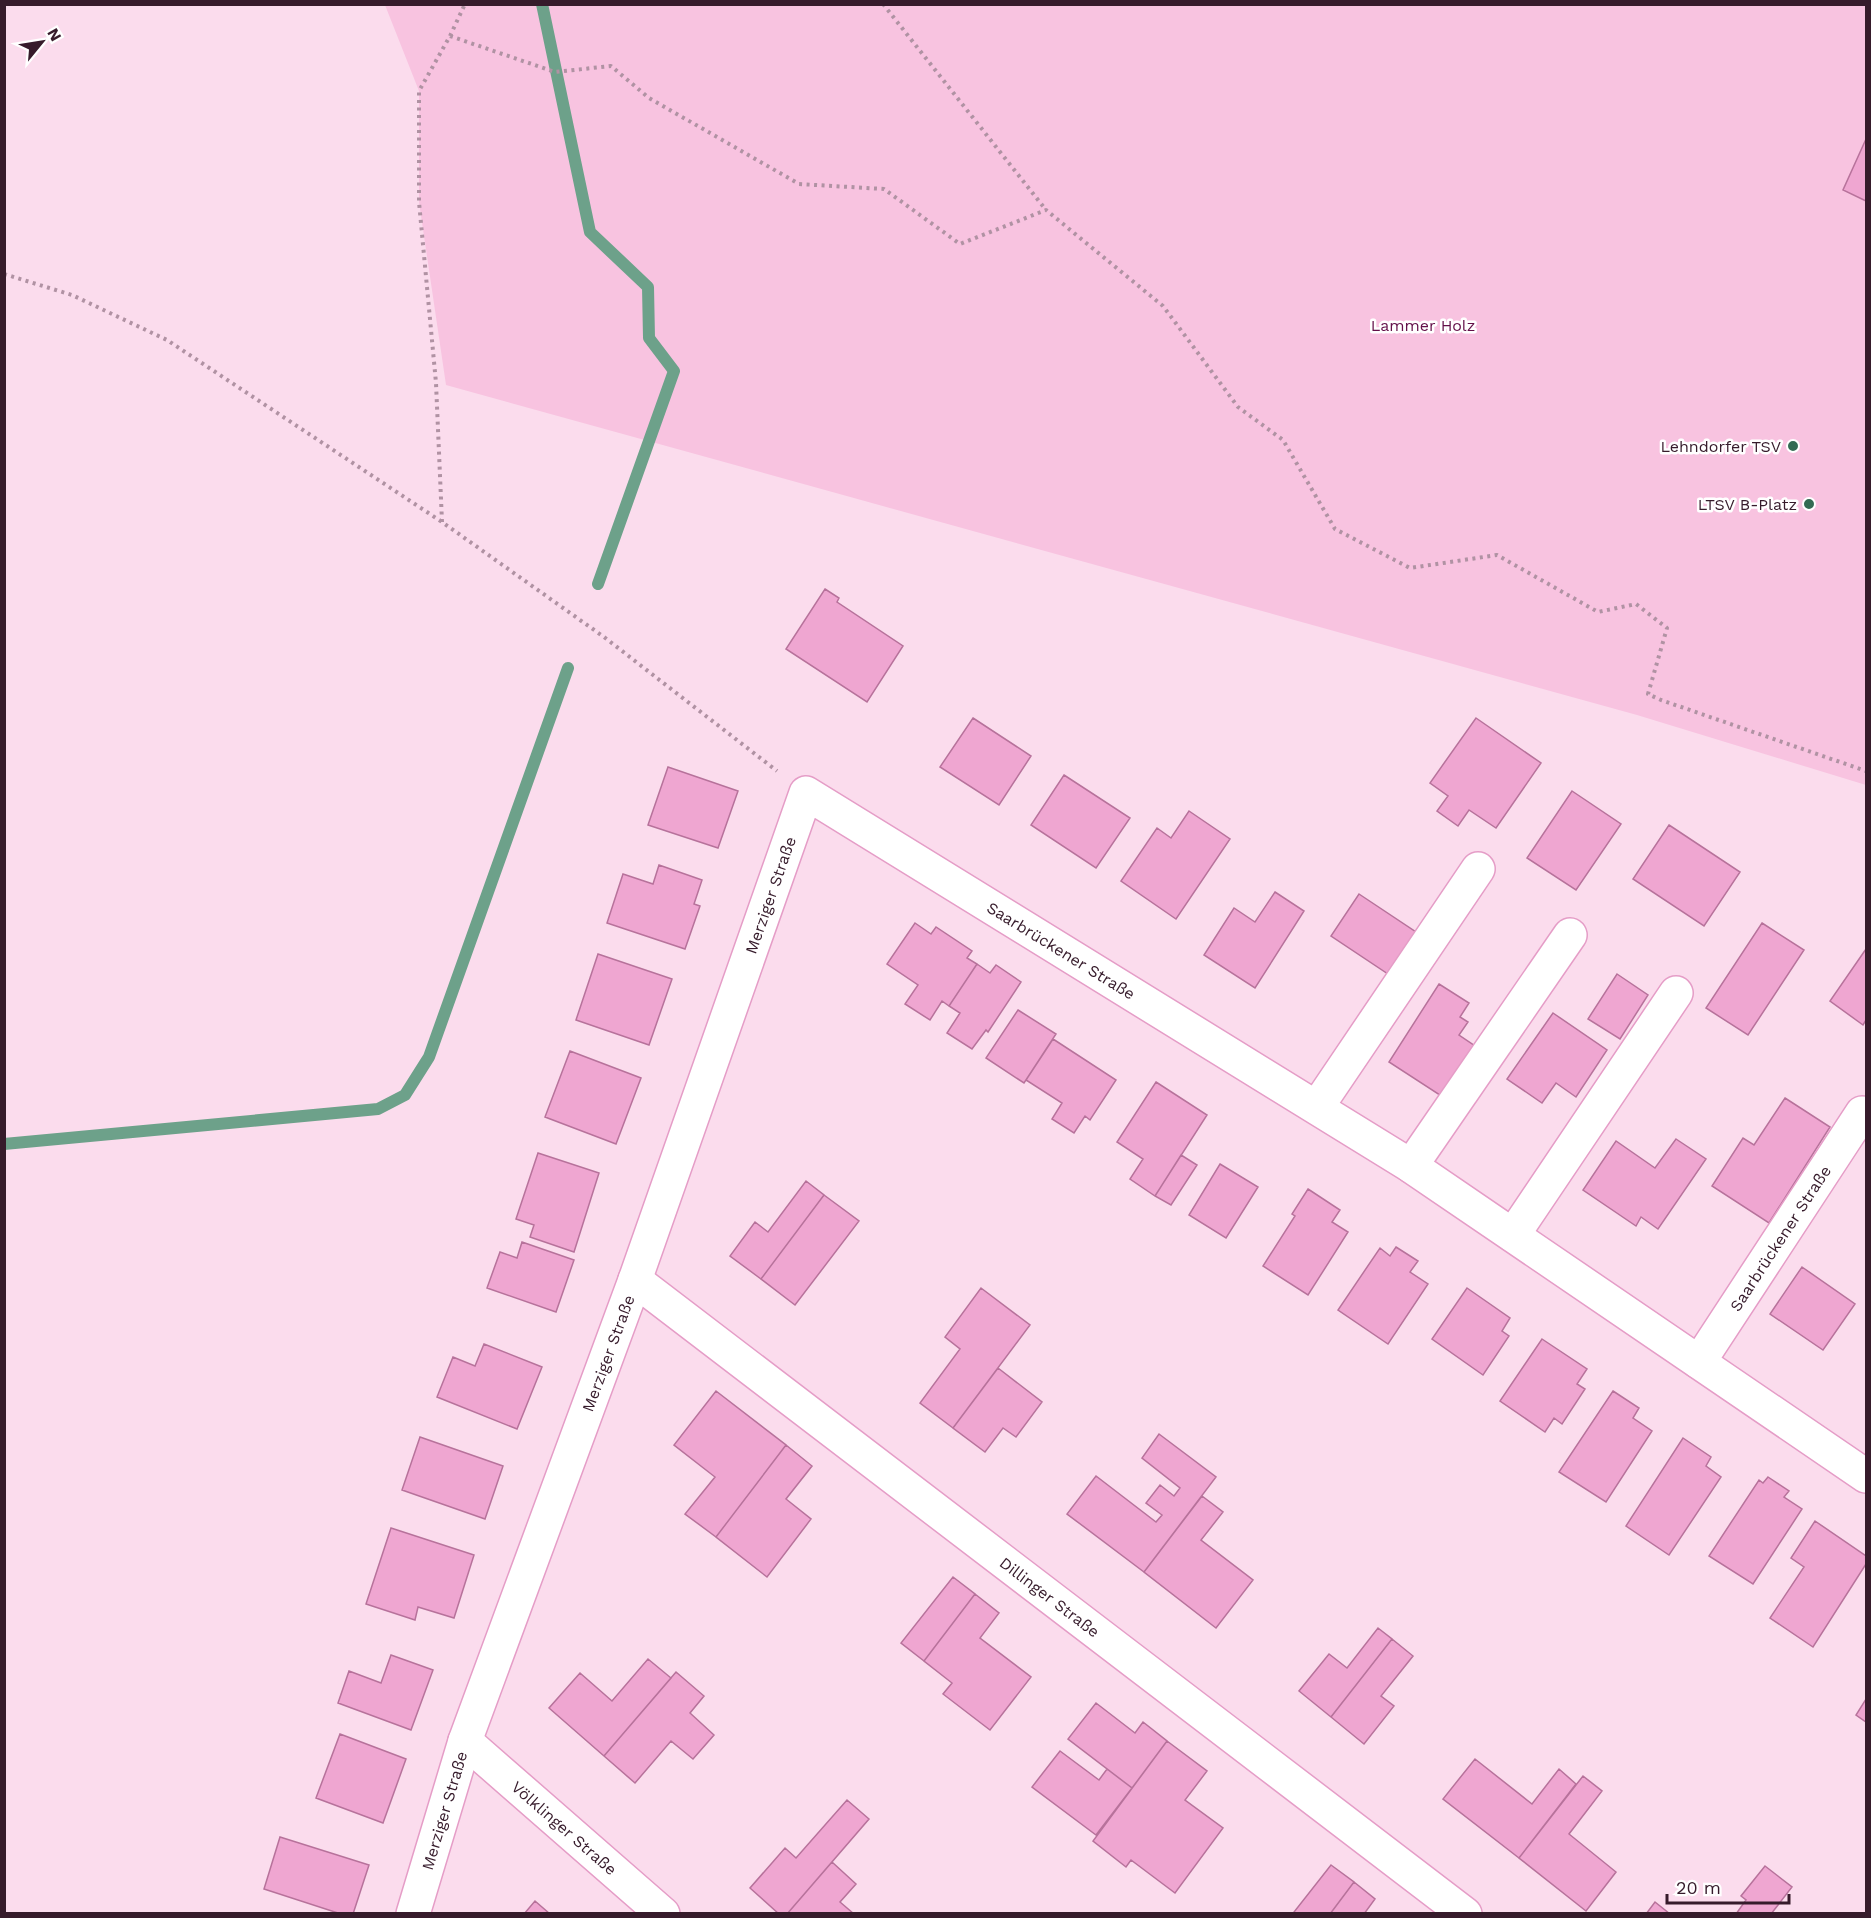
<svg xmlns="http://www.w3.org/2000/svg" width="1871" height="1918" font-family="'Work Sans',sans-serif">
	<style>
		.green { fill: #f8c3e0 }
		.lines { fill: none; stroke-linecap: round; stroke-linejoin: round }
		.stream { stroke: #6da18a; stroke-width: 12 }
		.building { fill: #efa6d1; stroke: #b7729b; stroke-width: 1.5 }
		.minor-casing { stroke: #e59dc7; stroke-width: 36 }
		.path { stroke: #b092a3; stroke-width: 4; stroke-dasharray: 3 4.5; stroke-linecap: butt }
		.minor { stroke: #fff; stroke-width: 33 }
		.poi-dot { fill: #336b53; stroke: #fff; stroke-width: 2 }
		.labels { text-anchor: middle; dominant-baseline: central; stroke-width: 5; stroke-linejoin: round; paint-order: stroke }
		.park-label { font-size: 16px; fill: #630f49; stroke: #fff }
		.poi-label { font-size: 16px; fill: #361b2b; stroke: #fff; text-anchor: end }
		.street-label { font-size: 16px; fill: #361b2b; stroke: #fff }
	</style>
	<rect width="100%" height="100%" fill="#fbdced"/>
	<path class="green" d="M 385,5 L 1866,5 L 1866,785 L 1637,715 L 446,385 L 419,202 L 419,91 Z"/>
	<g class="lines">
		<path class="stream" d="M 542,4 L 590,232 L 648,287 L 649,338 L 674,371 L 598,584
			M 4,1144 L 378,1109 L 405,1095 L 429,1057 L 568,668"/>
	</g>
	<path class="building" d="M 1866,139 L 1866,201 L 1843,190 Z
		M 825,589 L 839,598 L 837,602 L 903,646 L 867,702 L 786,649 Z
		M 973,718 L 1031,756 L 999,805 L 940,767 Z
		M 1476,718 L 1541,763 L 1496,828 L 1469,810 L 1458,826 L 1437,811 L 1448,796 L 1430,783 Z
		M 668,767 L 738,791 L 718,848 L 648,825 Z
		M 1064,775 L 1130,818 L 1096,868 L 1031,825 Z
		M 1572,791 L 1621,824 L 1576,890 L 1527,858 Z
		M 1189,811 L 1230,839 L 1176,919 L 1121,881 L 1157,828 L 1171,838 Z
		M 1669,825 L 1740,872 L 1704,926 L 1633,879 Z
		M 659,865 L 702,880 L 694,904 L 700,906 L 685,949 L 607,923 L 623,874 L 653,884 Z
		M 1275,892 L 1304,911 L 1255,988 L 1204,955 L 1234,908 L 1255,922 Z
		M 1359,894 L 1416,932 L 1388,974 L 1331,936 Z
		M 915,923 L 931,934 L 936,927 L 972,951 L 967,958 L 977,964 L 949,1006 L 942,1001 L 930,1020 L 905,1004 L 918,985 L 887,964 Z
		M 1762,923 L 1804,950 L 1748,1035 L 1706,1008 Z
		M 1866,949 L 1866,1020 L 1863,1025 L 1830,1001 Z
		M 598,954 L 672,979 L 649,1045 L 576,1020 Z
		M 977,964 L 990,973 L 996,965 L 1021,982 L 988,1032 L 986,1030 L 972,1049 L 947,1033 L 960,1013 L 949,1006 Z
		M 1617,974 L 1648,995 L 1620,1039 L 1588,1019 Z
		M 1439,984 L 1469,1003 L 1460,1017 L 1468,1022 L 1459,1035 L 1481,1050 L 1449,1101 L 1389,1062 Z
		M 1018,1010 L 1056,1034 L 1024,1083 L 986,1058 Z
		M 1553,1013 L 1607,1050 L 1576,1097 L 1556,1083 L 1542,1103 L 1507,1079 Z
		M 1053,1039 L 1116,1080 L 1090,1120 L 1085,1116 L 1074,1133 L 1052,1119 L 1062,1103 L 1026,1080 Z
		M 570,1051 L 641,1078 L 616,1144 L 545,1117 Z
		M 1156,1082 L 1207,1115 L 1155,1196 L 1130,1179 L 1143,1159 L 1117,1142 Z
		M 1785,1098 L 1830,1127 L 1769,1223 L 1712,1186 L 1743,1138 L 1754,1145 Z
		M 1676,1139 L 1706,1159 L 1658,1229 L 1641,1217 L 1636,1226 L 1583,1190 L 1616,1141 L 1655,1168 Z
		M 538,1153 L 599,1173 L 574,1252 L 530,1237 L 534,1225 L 516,1219 Z
		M 1181,1155 L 1197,1165 L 1171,1205 L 1155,1196 Z
		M 1220,1164 L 1258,1187 L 1226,1238 L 1189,1215 Z
		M 806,1181 L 824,1195 L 761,1279 L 730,1256 L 755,1222 L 768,1232 Z
		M 1308,1189 L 1340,1210 L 1332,1222 L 1348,1232 L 1308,1295 L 1263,1266 L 1295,1216 L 1292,1214 Z
		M 824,1195 L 859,1221 L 795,1305 L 761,1279 Z
		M 522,1242 L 574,1260 L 556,1312 L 487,1288 L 500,1252 L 517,1258 Z
		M 1396,1247 L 1418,1261 L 1410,1272 L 1428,1284 L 1388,1344 L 1338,1310 L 1380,1248 L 1390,1256 Z
		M 1802,1267 L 1855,1304 L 1823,1350 L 1770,1314 Z
		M 981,1288 L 1030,1325 L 953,1428 L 920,1403 L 960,1349 L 945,1337 Z
		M 1467,1288 L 1510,1318 L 1502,1331 L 1509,1336 L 1483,1375 L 1432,1339 Z
		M 1542,1339 L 1587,1369 L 1577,1384 L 1585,1389 L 1562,1424 L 1554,1418 L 1545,1432 L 1500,1401 Z
		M 484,1344 L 542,1367 L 517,1429 L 437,1397 L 453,1357 L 475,1366 Z
		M 998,1368 L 1042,1402 L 1016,1437 L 1003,1428 L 985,1452 L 953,1428 Z
		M 716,1391 L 786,1445 L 716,1537 L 685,1514 L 715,1477 L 674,1445 Z
		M 1613,1391 L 1639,1408 L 1633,1418 L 1652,1431 L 1606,1502 L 1559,1472 Z
		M 1159,1434 L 1216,1477 L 1144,1572 L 1067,1514 L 1096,1476 L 1156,1522 L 1162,1515 L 1146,1503 L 1160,1485 L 1174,1496 L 1180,1488 L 1142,1458 Z
		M 420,1437 L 503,1466 L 485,1519 L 402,1490 Z
		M 1683,1438 L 1711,1457 L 1706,1466 L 1721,1477 L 1669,1555 L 1626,1526 Z
		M 786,1445 L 812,1466 L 786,1499 L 811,1519 L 767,1577 L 716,1537 Z
		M 1768,1477 L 1789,1491 L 1784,1497 L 1802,1509 L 1753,1584 L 1709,1556 L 1759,1480 L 1763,1483 Z
		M 1202,1496 L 1223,1512 L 1201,1540 L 1253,1580 L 1216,1628 L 1144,1572 Z
		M 1815,1521 L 1866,1556 L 1866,1564 L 1813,1647 L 1770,1618 L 1804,1567 L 1791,1558 Z
		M 391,1528 L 474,1555 L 454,1618 L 418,1607 L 415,1620 L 366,1604 Z
		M 953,1577 L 975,1594 L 924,1661 L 901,1643 Z
		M 975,1594 L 999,1613 L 980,1638 L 1031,1677 L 990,1730 L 943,1694 L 952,1683 L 924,1661 Z
		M 1378,1628 L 1392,1639 L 1331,1717 L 1299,1691 L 1329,1654 L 1347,1668 Z
		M 1392,1639 L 1413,1656 L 1381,1696 L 1394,1706 L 1364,1744 L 1331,1717 Z
		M 391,1655 L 433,1670 L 411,1730 L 338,1703 L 349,1671 L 381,1683 Z
		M 648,1659 L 671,1678 L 604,1756 L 549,1708 L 580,1673 L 612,1701 Z
		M 676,1672 L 704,1696 L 690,1713 L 714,1735 L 693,1759 L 671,1741 L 635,1783 L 604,1756 Z
		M 1866,1699 L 1866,1722 L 1856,1715 Z
		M 1096,1703 L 1135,1733 L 1143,1722 L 1167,1741 L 1132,1788 L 1068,1739 Z
		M 340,1734 L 406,1759 L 383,1823 L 316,1798 Z
		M 1167,1741 L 1207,1771 L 1185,1800 L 1223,1828 L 1175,1893 L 1131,1860 L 1126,1867 L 1093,1841 Z
		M 1060,1751 L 1099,1780 L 1107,1769 L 1132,1788 L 1096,1835 L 1032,1787 Z
		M 1475,1759 L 1532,1804 L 1559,1769 L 1576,1784 L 1519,1858 L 1443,1799 Z
		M 1583,1776 L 1602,1791 L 1569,1834 L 1616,1872 L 1586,1911 L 1519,1858 Z
		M 847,1800 L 869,1819 L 787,1914 L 779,1914 L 750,1888 L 785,1848 L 796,1858 Z
		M 280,1837 L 369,1865 L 353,1914 L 341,1914 L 264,1889 Z
		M 832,1862 L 856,1884 L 840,1902 L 854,1914 L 787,1914 Z
		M 1331,1865 L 1354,1882 L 1330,1914 L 1297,1914 L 1294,1912 Z
		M 1765,1866 L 1792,1887 L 1771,1914 L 1736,1914 L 1746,1900 L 1741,1896 Z
		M 1354,1882 L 1375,1899 L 1364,1914 L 1330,1914 Z
		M 535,1901 L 550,1914 L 524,1914 Z
		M 1655,1902 L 1670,1914 L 1646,1914 Z"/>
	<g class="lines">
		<defs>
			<g id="minor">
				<path d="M 1317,1107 L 1478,869"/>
				<path d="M 1411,1166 L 1570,935"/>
				<path d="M 1513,1235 L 1676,993"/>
				<path id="s1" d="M 635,1280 L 1465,1914"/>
				<path id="s2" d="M 1699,1362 L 1862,1113"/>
				<path id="s3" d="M 465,1741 L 663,1914"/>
				<path id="s4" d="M 413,1914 L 465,1741 L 635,1280 L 806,793 L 1411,1166 L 1866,1476"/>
			</g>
		</defs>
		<use href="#minor" class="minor-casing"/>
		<path class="path" d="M 883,4 L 1046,210
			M 450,36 L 555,72 L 611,66 L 649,98 L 799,184 L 884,189 L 960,244 L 1046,210 L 1163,306 L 1238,407 L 1283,440 L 1335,529 L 1410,568 L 1497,555 L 1598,612 L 1636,604 L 1667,628 L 1648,694 L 1661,700 L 1866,771
			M 4,274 L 72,295 L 167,340 L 442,522 L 604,637 L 777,771
			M 442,522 L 436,383 L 419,202 L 419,91 L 450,36 L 465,4"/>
		<use href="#minor" class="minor"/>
	</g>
	<g class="poi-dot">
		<circle cx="1793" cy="446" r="6"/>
		<circle cx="1809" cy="504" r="6"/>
	</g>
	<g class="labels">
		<g class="park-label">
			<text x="1423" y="325">Lammer Holz</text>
		</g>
		<g class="poi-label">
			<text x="1781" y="446">Lehndorfer TSV</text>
			<text x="1797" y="504">LTSV B-Platz</text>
		</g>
		<g class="street-label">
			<text stroke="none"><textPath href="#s4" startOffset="1080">Merziger Straße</textPath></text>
			<text stroke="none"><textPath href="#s4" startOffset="1488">Saarbrückener Straße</textPath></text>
			<text stroke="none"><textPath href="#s2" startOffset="148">Saarbrückener Straße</textPath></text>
			<text stroke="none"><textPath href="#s4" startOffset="594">Merziger Straße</textPath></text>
			<text stroke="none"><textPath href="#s1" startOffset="522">Dillinger Straße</textPath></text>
			<text stroke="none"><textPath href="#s4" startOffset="108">Merziger Straße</textPath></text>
			<text stroke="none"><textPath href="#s3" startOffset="132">Völklinger Straße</textPath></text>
		</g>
	</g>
	<rect width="1871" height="1918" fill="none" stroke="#361b2b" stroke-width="12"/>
	<g transform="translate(42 42) rotate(60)" stroke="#ffffff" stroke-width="4.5" paint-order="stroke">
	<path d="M0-4.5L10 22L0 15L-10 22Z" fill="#361b2b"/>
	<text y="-9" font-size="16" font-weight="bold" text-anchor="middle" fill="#361b2b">N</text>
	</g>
	<path d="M1667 1894v9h122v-9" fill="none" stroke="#361b2b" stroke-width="3"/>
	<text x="1676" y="1894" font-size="18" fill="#361b2b" stroke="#ffffff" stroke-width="4.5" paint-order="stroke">20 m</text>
</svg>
